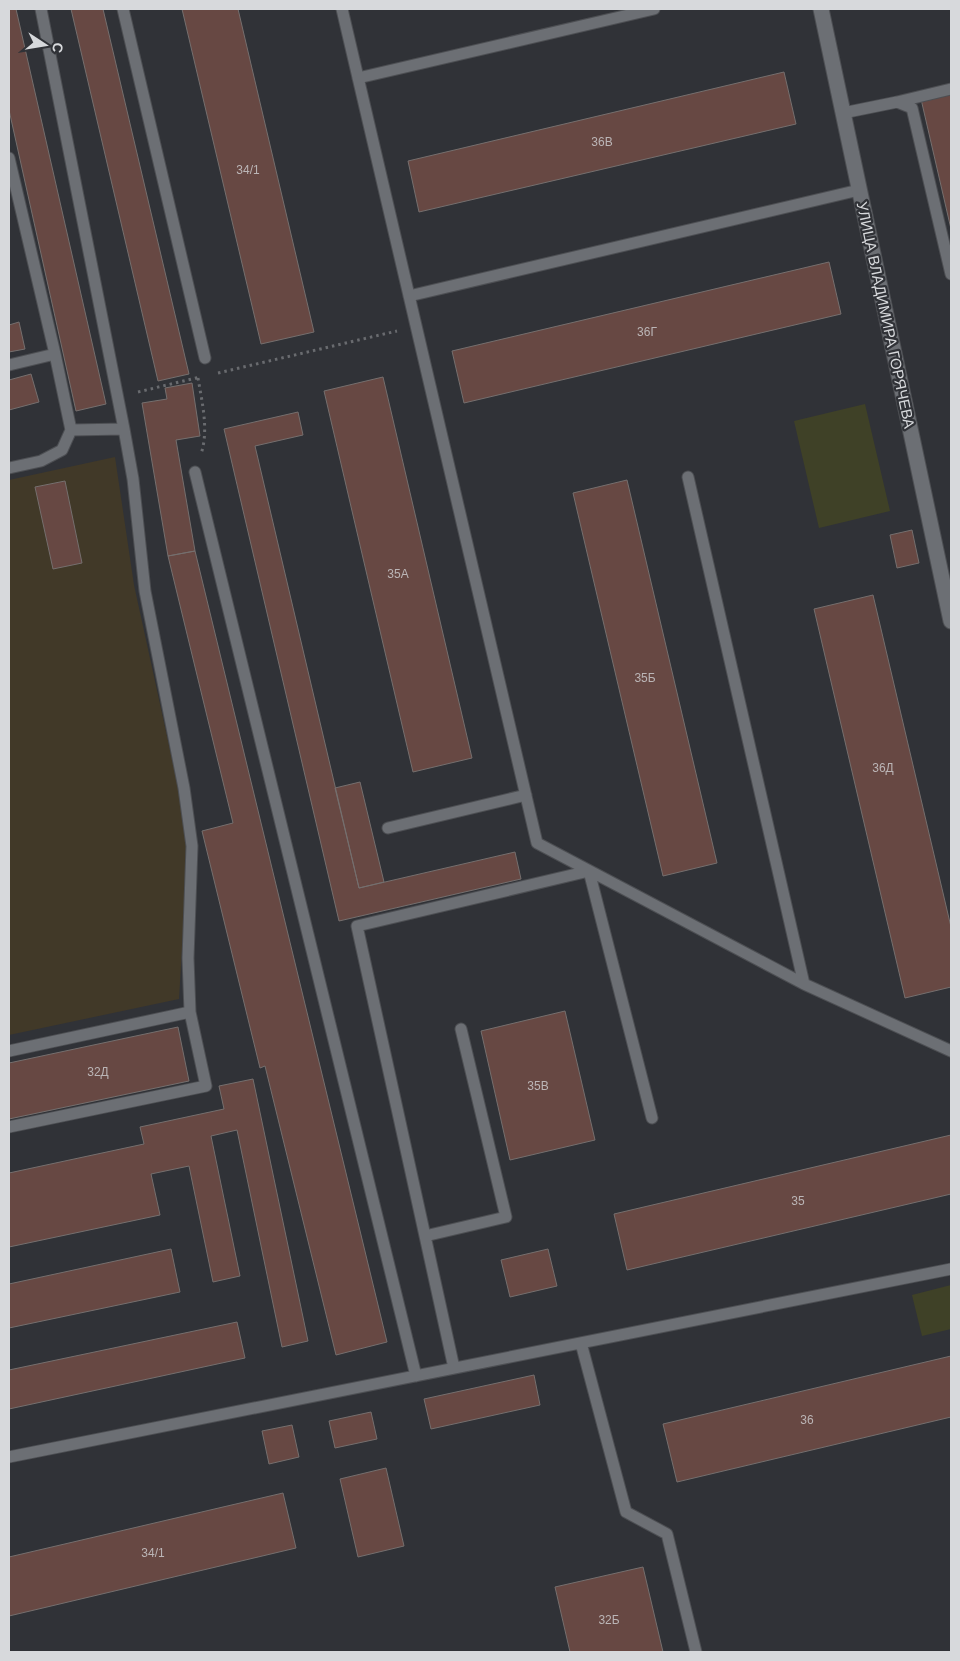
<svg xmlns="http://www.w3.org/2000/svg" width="960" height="1661" font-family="Helvetica,sans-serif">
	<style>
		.commercial { fill: #413928 }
		.green { fill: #3f4127 }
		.building { fill: #674843; stroke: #756f6e }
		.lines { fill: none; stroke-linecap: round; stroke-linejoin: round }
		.lane-casing { stroke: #4d4f53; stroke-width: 13 }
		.street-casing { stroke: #4d4f53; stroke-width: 17 }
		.path { stroke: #696b6f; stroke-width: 3; stroke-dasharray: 2.5 4; stroke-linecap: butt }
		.lane { stroke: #6c6f74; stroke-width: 11 }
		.street { stroke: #6c6f74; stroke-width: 15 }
		.labels { text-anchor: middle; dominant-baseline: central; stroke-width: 4.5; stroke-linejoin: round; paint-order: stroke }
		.number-label { font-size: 12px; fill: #bbb5b6 }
		.street-label { font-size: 15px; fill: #d7d9dc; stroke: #303237 }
	</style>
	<rect width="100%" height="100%" fill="#303237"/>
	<path class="commercial" d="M 115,457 L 134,585 L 184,814 L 188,850 L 179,999 L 9,1035 L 9,480 Z"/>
	<path class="green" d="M 865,404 L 890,511 L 819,528 L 794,421 Z
		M 951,1285 L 951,1329 L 922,1336 L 912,1295 Z"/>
	<path class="building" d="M 9,9 L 16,9 L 106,404 L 76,411 L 9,110 Z
		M 71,9 L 103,9 L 189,374 L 158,381 Z
		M 182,9 L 238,9 L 314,332 L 261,344 Z
		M 784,72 L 796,124 L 419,212 L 408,161 Z
		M 951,93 L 951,229 L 921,99 Z
		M 829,262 L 841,314 L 464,403 L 452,351 Z
		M 19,322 L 25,349 L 9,352 L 9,325 Z
		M 31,374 L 39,402 L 9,410 L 9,380 Z
		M 383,377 L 472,758 L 413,772 L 324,391 Z
		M 192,383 L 200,436 L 176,440 L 195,551 L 168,556 L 142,403 L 167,399 L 165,388 Z
		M 298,412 L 303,435 L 255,446 L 359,888 L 515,852 L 521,879 L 339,921 L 224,429 Z
		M 627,480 L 717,863 L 663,876 L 573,493 Z
		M 65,481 L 82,563 L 53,569 L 35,487 Z
		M 912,530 L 919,563 L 897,568 L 890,535 Z
		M 195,551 L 387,1342 L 336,1355 L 265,1066 L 260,1068 L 202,831 L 233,823 L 168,556 Z
		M 873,595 L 951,927 L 951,987 L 905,998 L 814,609 Z
		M 360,782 L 384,882 L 359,888 L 335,788 Z
		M 565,1011 L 595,1140 L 510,1160 L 481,1031 Z
		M 178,1027 L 189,1081 L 9,1119 L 9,1063 Z
		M 253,1079 L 308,1341 L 282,1347 L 237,1130 L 211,1136 L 240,1276 L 213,1282 L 189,1166 L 151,1174 L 160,1215 L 9,1247 L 9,1173 L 144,1144 L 140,1127 L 224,1109 L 219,1086 Z
		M 951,1135 L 951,1194 L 627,1270 L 614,1214 Z
		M 171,1249 L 180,1292 L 9,1328 L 9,1284 Z
		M 548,1249 L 557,1286 L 510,1297 L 501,1260 Z
		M 237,1322 L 245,1358 L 9,1409 L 9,1370 Z
		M 951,1356 L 951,1417 L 677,1482 L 663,1424 Z
		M 534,1375 L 540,1405 L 431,1429 L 424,1399 Z
		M 371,1412 L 377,1439 L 335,1448 L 329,1421 Z
		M 292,1425 L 299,1457 L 269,1464 L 262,1431 Z
		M 386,1468 L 404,1546 L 358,1557 L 340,1479 Z
		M 283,1493 L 296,1548 L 9,1616 L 9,1557 Z
		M 643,1567 L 663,1652 L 570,1652 L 555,1587 Z"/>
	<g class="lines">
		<defs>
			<path id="lane" d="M 41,9 L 124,429 L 133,479 L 145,591 L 184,788 L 192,846 L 188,958 L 190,1012
				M 123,9 L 205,358
				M 342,9 L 537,843 L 804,984
				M 358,78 L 654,9
				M 897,102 L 951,89
				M 843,113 L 897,102 L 912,108 L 951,274
				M 9,158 L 55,354 L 71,430 L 62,450 L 41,461 L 9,468
				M 409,296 L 859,190
				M 9,365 L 55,354
				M 71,430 L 124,429
				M 195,472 L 416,1376
				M 688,477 L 804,984 L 951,1051
				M 388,828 L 526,795
				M 9,1051 L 190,1012 L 206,1086 L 9,1127
				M 425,1236 L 506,1217 L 461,1029
				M 581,1343 L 626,1512 L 667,1534 L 696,1652
				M 454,1368 L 357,926 L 589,871 L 652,1118
				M 9,1457 L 951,1269"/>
			<path id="street" d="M 821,9 L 951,621"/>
		</defs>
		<use href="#lane" class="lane-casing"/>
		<use href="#street" class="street-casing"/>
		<path class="path" d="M 218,373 L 397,331
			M 198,378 C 202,402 209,430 201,454
			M 138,392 L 200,377"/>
		<use href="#lane" class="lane"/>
		<use href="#street" class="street"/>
	</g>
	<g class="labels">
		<g class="number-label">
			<text x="602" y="142">36В</text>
			<text x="248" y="170">34/1</text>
			<text x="647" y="332">36Г</text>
			<text x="398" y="574">35А</text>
			<text x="645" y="678">35Б</text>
			<text x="883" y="768">36Д</text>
			<text x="98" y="1072">32Д</text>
			<text x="538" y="1086">35В</text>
			<text x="798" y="1201">35</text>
			<text x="807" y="1420">36</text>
			<text x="153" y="1553">34/1</text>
			<text x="609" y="1620">32Б</text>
		</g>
		<g class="street-label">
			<text transform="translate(886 315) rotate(78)">УЛИЦА ВЛАДИМИРА ГОРЯЧЕВА</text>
		</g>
	</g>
	<rect width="960" height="1661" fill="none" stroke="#d7d9dc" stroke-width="20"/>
	<g transform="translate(45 45) rotate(102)" stroke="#303237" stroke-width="4" paint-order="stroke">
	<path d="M0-4L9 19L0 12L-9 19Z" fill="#d7d9dc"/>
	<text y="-8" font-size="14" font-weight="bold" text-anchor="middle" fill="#d7d9dc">С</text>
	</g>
</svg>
